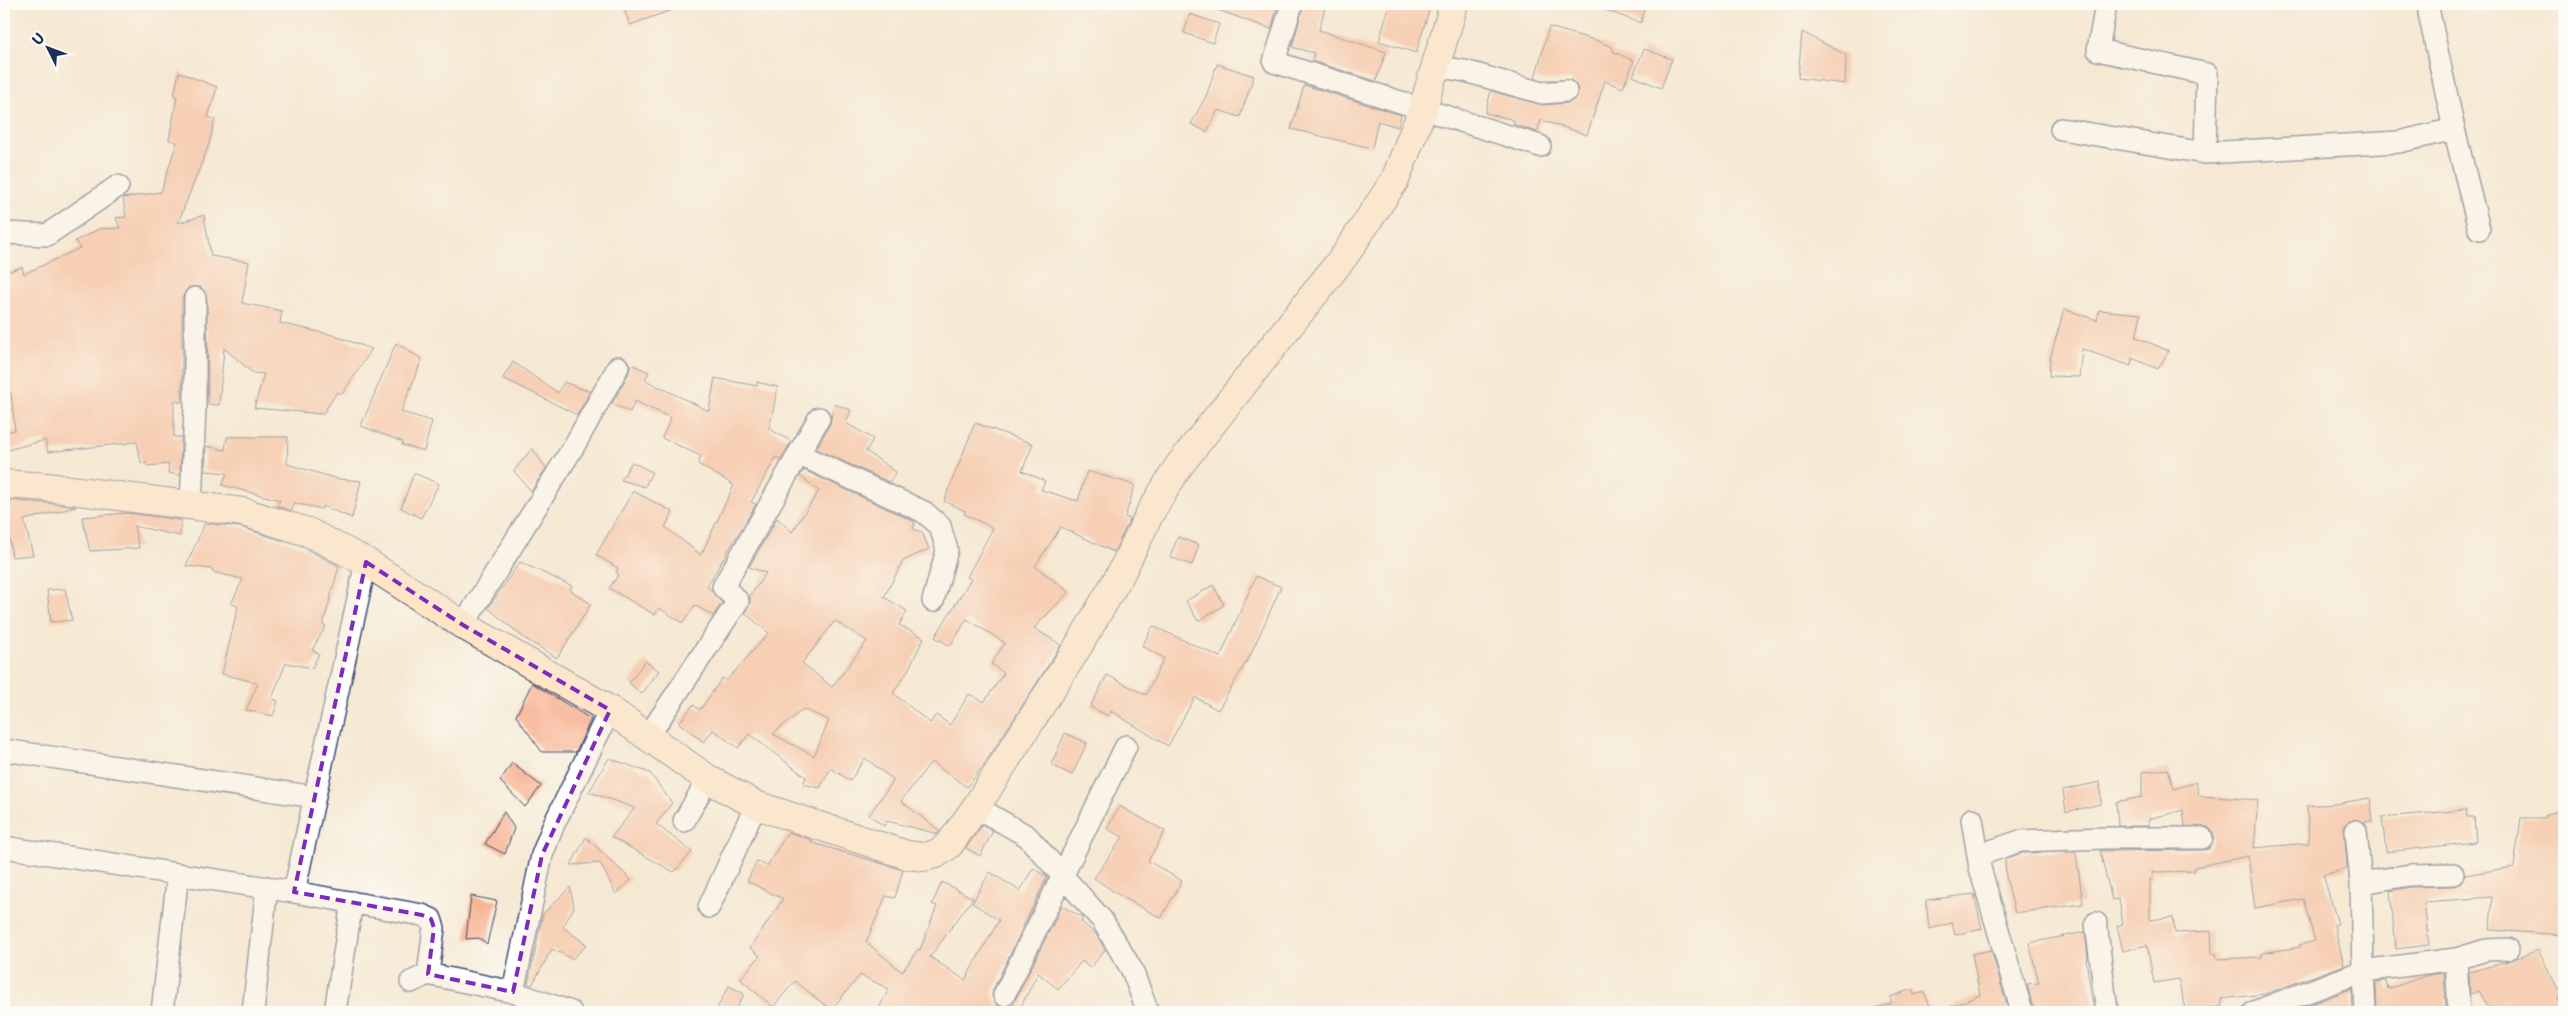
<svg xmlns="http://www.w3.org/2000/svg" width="2568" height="1016" font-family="'Playpen Sans',sans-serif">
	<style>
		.building { fill: #f7b08f; fill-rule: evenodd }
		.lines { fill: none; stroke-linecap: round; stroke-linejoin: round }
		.street-casing { stroke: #3c4b70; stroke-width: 24 }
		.secondary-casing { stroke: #3c4b70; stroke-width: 30 }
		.street { stroke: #fff; stroke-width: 21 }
		.secondary { stroke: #ffe4c6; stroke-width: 28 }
		.marked { fill: none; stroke: #7b2cbf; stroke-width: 4; stroke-dasharray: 10 6; stroke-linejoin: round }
	</style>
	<rect width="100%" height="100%" fill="#fdfcf7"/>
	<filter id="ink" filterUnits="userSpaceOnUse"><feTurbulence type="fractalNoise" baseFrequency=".02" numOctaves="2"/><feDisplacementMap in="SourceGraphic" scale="10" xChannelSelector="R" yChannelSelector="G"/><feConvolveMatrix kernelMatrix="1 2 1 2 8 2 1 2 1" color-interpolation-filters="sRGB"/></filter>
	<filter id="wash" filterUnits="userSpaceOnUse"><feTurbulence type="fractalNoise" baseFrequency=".0096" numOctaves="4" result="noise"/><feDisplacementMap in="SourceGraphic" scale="20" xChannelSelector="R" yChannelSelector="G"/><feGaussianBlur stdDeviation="1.12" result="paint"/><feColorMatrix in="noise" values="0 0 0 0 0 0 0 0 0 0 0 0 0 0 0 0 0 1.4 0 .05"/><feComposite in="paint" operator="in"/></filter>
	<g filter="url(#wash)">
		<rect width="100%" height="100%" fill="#f5e9d3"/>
		<g id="blocks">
			<path class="building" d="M 622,4 L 683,4 L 683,6 L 630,25 Z
				M 1208,4 L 1265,4 L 1277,9 L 1271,29 L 1207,6 Z
				M 1304,4 L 1326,4 L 1319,30 L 1386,52 L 1376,81 L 1312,61 L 1314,53 L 1292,47 Z
				M 1390,4 L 1431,4 L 1416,53 L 1379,41 Z
				M 1594,4 L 1645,4 L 1641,23 L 1594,6 Z
				M 1190,14 L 1219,24 L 1213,43 L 1184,33 Z
				M 1549,27 L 1598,41 L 1612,47 L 1614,52 L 1634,61 L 1623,88 L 1605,81 L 1587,135 L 1541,120 L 1537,132 L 1513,124 L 1514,120 L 1485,113 L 1491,91 L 1543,105 L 1568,103 L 1577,97 L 1578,89 L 1571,80 L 1543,80 L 1535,78 Z
				M 1802,32 L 1846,55 L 1845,84 L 1798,78 Z
				M 1644,49 L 1672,59 L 1661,88 L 1633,76 Z
				M 1217,64 L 1254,76 L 1240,117 L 1218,110 L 1207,132 L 1191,124 L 1207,94 Z
				M 179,72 L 217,87 L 208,117 L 215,119 L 209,144 L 178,223 L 204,215 L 211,256 L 249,262 L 242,303 L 282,311 L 280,323 L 332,335 L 372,349 L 342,394 L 337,392 L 323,414 L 254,408 L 264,374 L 253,373 L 224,348 L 219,405 L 208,404 L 207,298 L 201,287 L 189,287 L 182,298 L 182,402 L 174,401 L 174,437 L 181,437 L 180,475 L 168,473 L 169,464 L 147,466 L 147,463 L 141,463 L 137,442 L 48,452 L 45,440 L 4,451 L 4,432 L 15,430 L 11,393 L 4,395 L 4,273 L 22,267 L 24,274 L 80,248 L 75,241 L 99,229 L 120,228 L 116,218 L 126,217 L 123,198 L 161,192 L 177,142 L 169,140 L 177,97 L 174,96 Z
				M 1304,85 L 1401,115 L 1398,127 L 1378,121 L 1372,148 L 1291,129 Z
				M 2064,309 L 2097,320 L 2099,310 L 2141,314 L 2136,337 L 2169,351 L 2158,369 L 2132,358 L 2131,366 L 2082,349 L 2079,377 L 2049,376 L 2050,359 Z
				M 396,343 L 422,359 L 401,412 L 432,421 L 424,451 L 402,445 L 403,442 L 361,426 Z
				M 513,362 L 558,393 L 564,382 L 590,392 L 577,415 L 503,378 Z
				M 631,364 L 649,372 L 645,380 L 709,411 L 715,378 L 757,386 L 757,382 L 778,387 L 769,429 L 791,441 L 781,460 L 776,457 L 751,502 L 756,504 L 707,586 L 722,603 L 713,616 L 695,605 L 683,623 L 659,608 L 655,615 L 609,588 L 619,574 L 616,572 L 618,568 L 596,555 L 633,491 L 673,512 L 665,527 L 701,555 L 734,485 L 698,464 L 701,456 L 662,438 L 671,418 L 635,401 L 630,412 L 612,404 L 629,373 Z
				M 834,404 L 851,410 L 846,423 L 873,439 L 866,451 L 896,472 L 889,482 L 816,449 L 830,424 Z
				M 975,423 L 1033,444 L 1022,471 L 1045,481 L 1041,490 L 1078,501 L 1087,471 L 1135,485 L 1125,517 L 1130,519 L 1114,552 L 1061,527 L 1035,566 L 1069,592 L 1034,628 L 1061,645 L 984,765 L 967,787 L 931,762 L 901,801 L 940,831 L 938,834 L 887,821 L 884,826 L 869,815 L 894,780 L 865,758 L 850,781 L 831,768 L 820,788 L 803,784 L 806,777 L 749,734 L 738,748 L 713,730 L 704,742 L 679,723 L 693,705 L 700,710 L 722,678 L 726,681 L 769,633 L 745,613 L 750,603 L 750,596 L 766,573 L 749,567 L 777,518 L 792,532 L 819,491 L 800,476 L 804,470 L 915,522 L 913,529 L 922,532 L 929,549 L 903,561 L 884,597 L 907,611 L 899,625 L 924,638 L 906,674 L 893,693 L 930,723 L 936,715 L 950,725 L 969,694 L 984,702 L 1004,673 L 991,664 L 1005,643 L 967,619 L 950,646 L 935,637 L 971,579 L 967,577 L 993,528 L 964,514 L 965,511 L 944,501 ZM 835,621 L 867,641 L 832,687 L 802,663 ZM 803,709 L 829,720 L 814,756 L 773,734 Z
				M 227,437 L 288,437 L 287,464 L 338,479 L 361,481 L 352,518 L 323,506 L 322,509 L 294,503 L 292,511 L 277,506 L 280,500 L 222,485 L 227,473 L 205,471 L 206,446 L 225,450 Z
				M 532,448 L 546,468 L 531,491 L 514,471 Z
				M 632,462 L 652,472 L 645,487 L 621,480 Z
				M 414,473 L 439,484 L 421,518 L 401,508 Z
				M 4,500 L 45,503 L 76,507 L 24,520 L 33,555 L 12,557 Z
				M 127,513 L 181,520 L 180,536 L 134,526 L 139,548 L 90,551 L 82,517 Z
				M 205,523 L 240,527 L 302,547 L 339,566 L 323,625 L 326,626 L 312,650 L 319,654 L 312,668 L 286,663 L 272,698 L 278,701 L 273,716 L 246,710 L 258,683 L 222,674 L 238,606 L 231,604 L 243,579 L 212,572 L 213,569 L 186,566 Z
				M 1178,537 L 1199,545 L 1192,565 L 1170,557 Z
				M 520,562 L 572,586 L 570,590 L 591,604 L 557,658 L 524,638 L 488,608 Z
				M 1256,576 L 1281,587 L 1250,656 L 1218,710 L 1195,697 L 1168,746 L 1111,711 L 1109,716 L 1090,707 L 1107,675 L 1146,695 L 1164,658 L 1142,646 L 1153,626 L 1220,657 Z
				M 1213,585 L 1224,605 L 1198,621 L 1186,601 Z
				M 65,589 L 72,620 L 51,622 L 47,590 Z
				M 645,661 L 659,671 L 642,694 L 629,683 Z
				M 532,683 L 591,719 L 576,752 L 542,752 L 516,716 Z
				M 1065,733 L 1087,743 L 1072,775 L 1051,765 Z
				M 609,758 L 650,773 L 672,803 L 656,824 L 692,852 L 674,872 L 611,837 L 635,808 L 589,792 Z
				M 512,763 L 541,786 L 525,807 L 500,781 Z
				M 2168,769 L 2174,789 L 2196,782 L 2199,796 L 2258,800 L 2254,848 L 2309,843 L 2307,806 L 2335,804 L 2370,798 L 2373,821 L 2364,822 L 2354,819 L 2344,826 L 2347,869 L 2323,875 L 2338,924 L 2334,925 L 2344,965 L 2265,994 L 2221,999 L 2222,1006 L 2187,1012 L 2178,979 L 2154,983 L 2147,945 L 2123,951 L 2117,926 L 2123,924 L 2119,899 L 2112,900 L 2100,851 L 2202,850 L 2209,849 L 2214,838 L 2213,832 L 2208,827 L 2185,826 L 2183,810 L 2149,819 L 2149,826 L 2118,826 L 2116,802 L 2142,797 L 2142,772 ZM 2248,856 L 2255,908 L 2303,899 L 2315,941 L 2299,945 L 2300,947 L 2262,953 L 2262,957 L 2216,959 L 2217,954 L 2212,954 L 2211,931 L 2175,933 L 2173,917 L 2150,920 L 2150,879 L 2153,879 L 2152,872 L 2194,871 L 2195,867 Z
				M 2100,782 L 2101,804 L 2066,812 L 2063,790 Z
				M 1119,806 L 1165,831 L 1148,861 L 1182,881 L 1161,918 L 1119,895 L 1094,878 L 1123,837 L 1107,829 Z
				M 2466,810 L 2467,817 L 2474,817 L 2476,842 L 2386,852 L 2382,817 Z
				M 2561,811 L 2564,827 L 2564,935 L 2490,930 L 2492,897 L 2424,902 L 2429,945 L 2396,949 L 2390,891 L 2411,887 L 2454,886 L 2460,884 L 2465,875 L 2514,867 L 2521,818 L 2545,818 L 2545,814 Z
				M 504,812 L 514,828 L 505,854 L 485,844 Z
				M 982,825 L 993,831 L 980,856 L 966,848 Z
				M 788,832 L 812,840 L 810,842 L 903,870 L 895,898 L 886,896 L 866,942 L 902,972 L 918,949 L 920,950 L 937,906 L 932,904 L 942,882 L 973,898 L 930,957 L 965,980 L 999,920 L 972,903 L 990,872 L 1020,891 L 1033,868 L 1047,877 L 993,990 L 992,996 L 998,1006 L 1005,1007 L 1015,1000 L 1062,906 L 1083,918 L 1081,922 L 1096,934 L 1105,950 L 1090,968 L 1082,961 L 1058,989 L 1038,973 L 1018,1012 L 877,1012 L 889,989 L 860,975 L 831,1010 L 795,981 L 773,1007 L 740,979 L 760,956 L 750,948 L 783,899 L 747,881 L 757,861 L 767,866 Z
				M 586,837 L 631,880 L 616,894 L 600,863 L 571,865 Z
				M 2076,852 L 2083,904 L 2015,913 L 2006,877 L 2005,859 L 2022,853 Z
				M 570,887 L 574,907 L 563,927 L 587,945 L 572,959 L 552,949 L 532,985 L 528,984 L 543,914 Z
				M 1974,894 L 1982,929 L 1955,935 L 1952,923 L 1929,929 L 1926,900 Z
				M 471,896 L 497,901 L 487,944 L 479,938 L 466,939 Z
				M 2085,932 L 2088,959 L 2086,959 L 2094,1012 L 2034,1012 L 2027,984 L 2039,983 L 2029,943 Z
				M 1991,950 L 2009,1012 L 1938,1012 L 1980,995 L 1972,954 Z
				M 2538,950 L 2562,997 L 2558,999 L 2564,1012 L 2491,1012 L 2479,991 L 2470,994 L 2469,972 L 2509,961 Z
				M 2444,973 L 2446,1012 L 2377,1012 L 2376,982 L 2386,981 L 2388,989 L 2429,975 Z
				M 729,986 L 744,994 L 735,1012 L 715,1012 Z
				M 1912,989 L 1914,995 L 1924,992 L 1932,1012 L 1873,1012 L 1873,1010 L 1892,1003 L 1890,997 Z
				M 2351,989 L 2352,1012 L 2299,1012 L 2298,1009 Z"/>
		</g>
	</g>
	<g filter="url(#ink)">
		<use href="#blocks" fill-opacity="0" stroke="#3c4b70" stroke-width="1"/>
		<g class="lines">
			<defs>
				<path id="street" d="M 1292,4 L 1274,62 L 1540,146
					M 2106,4 L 2098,50 L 2207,74 L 2205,153
					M 2429,13 L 2454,129 L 2479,229
					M 1434,66 L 1465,71 L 1542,93 L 1566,91
					M 2061,129 L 2205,153 L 2399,142 L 2454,129
					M 4,233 L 47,235 L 118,186
					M 798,454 L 924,512 L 940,526 L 947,550 L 933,601
					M 191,505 L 195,407 L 195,298
					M 463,625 L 574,446 L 618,367
					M 649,735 L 738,601 L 723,587 L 819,418
					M 4,750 L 315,797
					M 976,807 L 1027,836 L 1102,920 L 1132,970 L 1148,1012
					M 1972,819 L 1980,868 L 2022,1012
					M 684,821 L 708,779
					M 4,847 L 294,892 L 422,915 L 431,919 L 434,928 L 428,974 L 411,982
					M 1979,855 L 2020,841 L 2105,838 L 2202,838
					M 2361,883 L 2410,875 L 2453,874
					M 294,892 L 366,562
					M 709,907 L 756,805
					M 2096,923 L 2107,1012
					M 2456,959 L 2459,1012
					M 428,974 L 513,992 L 571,1012
					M 513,992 L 542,855 L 554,824 L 610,710
					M 1004,995 L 1126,746
					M 162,1012 L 178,874
					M 253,1012 L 267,887
					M 335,1012 L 352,902
					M 2254,1012 L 2363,971 L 2361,883 L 2356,831
					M 2365,1012 L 2363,971 L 2456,959 L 2486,950 L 2508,949"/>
				<path id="secondary" d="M 4,484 L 47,487 L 243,512 L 308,532 L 366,562 L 463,625 L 610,710 L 708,779 L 756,805 L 907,855 L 924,857 L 936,854 L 949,845 L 976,807 L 1076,650 L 1121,573 L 1150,513 L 1178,467 L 1345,255 L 1395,180 L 1423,108 L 1454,4"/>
			</defs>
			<use href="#street" class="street-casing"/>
			<use href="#secondary" class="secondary-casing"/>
			<use href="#street" class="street"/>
			<use href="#secondary" class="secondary"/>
		</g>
	</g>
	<path d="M0 0H2568V1016H0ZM 366,562 L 463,625 L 610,710 L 542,855 L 513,992 L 428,974 L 434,928 L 431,919 L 422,915 L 294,892 Z" fill="#f5e9d3" fill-opacity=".55" fill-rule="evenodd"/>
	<path class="marked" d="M 366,562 L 463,625 L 610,710 L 542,855 L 513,992 L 428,974 L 434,928 L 431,919 L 422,915 L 294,892 Z"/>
	<rect width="2568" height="1016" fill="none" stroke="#fdfcf7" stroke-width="20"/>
	<g transform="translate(48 48) rotate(312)" stroke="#fdfcf7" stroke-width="4" paint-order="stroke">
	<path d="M0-4L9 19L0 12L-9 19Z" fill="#1b2f5e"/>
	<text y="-8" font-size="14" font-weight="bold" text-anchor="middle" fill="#1b2f5e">U</text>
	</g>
</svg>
